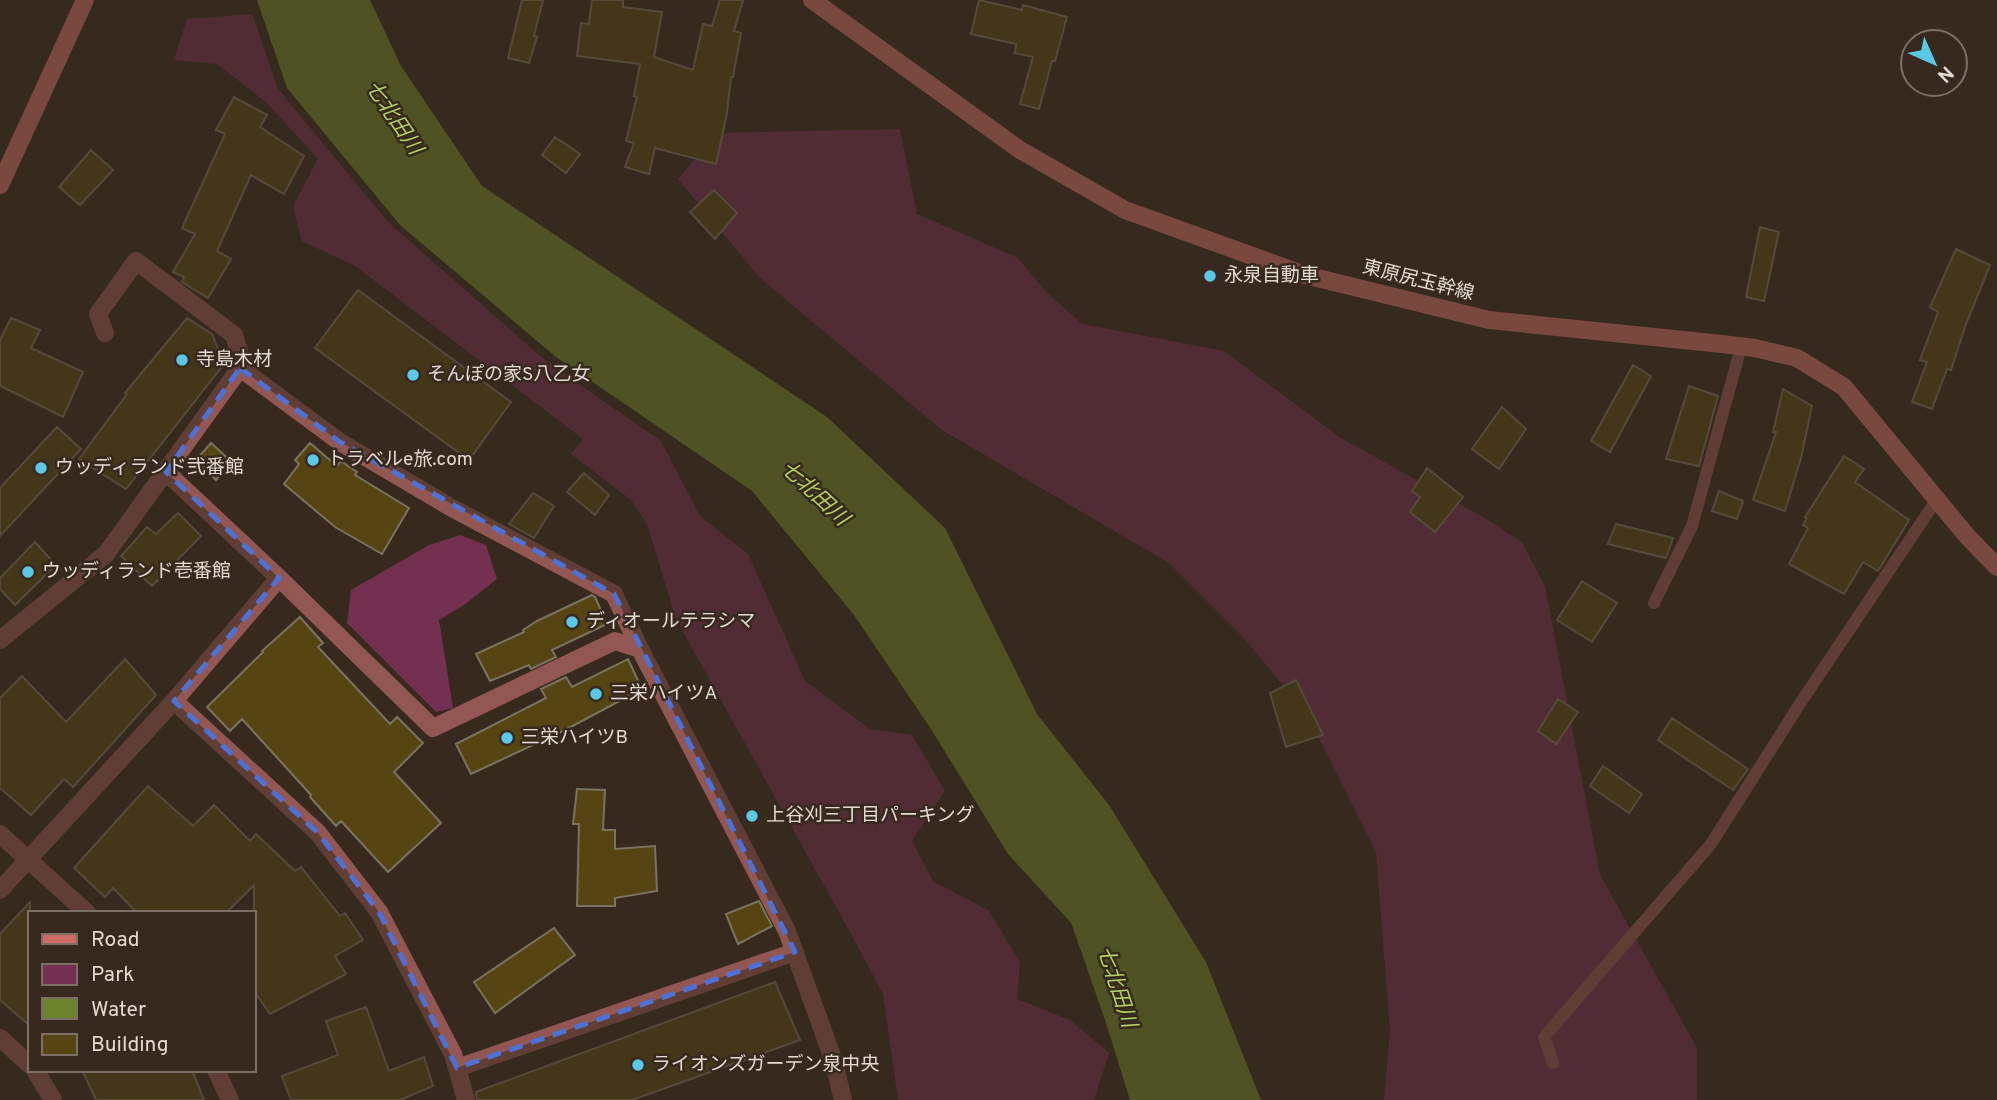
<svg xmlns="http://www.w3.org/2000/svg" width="1997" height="1100" font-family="Overpass,'Noto Sans JP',sans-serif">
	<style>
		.green { fill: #743050 }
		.water { fill: #6d832b }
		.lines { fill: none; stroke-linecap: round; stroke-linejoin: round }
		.river { stroke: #6d832b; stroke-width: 46 }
		.building { fill: #564513; stroke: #797361; stroke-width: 2 }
		.lane { stroke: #925752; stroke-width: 12 }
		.street { stroke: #925752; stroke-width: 18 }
		.secondary { stroke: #cb6d66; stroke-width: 18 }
		.marked { fill: none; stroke: #4e71d7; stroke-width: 5; stroke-dasharray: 14 9; stroke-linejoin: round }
		.poi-dot { fill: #5bc8e6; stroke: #37291e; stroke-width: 2.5 }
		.labels { text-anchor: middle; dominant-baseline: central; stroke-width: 5; stroke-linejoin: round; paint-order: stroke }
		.poi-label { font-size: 19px; fill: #e3dad3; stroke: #37291e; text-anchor: start }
		.street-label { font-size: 19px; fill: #e3dad3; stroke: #37291e }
		.water-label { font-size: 21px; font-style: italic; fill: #b2d15e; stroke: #37291e }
	</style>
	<rect width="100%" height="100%" fill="#37291e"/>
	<path class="green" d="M 252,14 L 278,89 L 389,223 L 547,362 L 661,441 L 700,516 L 748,554 L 805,681 L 870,729 L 912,735 L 945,791 L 912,841 L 933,881 L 988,910 L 1020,962 L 1017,999 L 1070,1020 L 1109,1053 L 1094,1100 L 898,1100 L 883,994 L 850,932 L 676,619 L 647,524 L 631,500 L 571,454 L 583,439 L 355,266 L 302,241 L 293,206 L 318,159 L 266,102 L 217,64 L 174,60 L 187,19 Z
		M 900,129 L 917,214 L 1018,258 L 1045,291 L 1082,324 L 1224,351 L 1341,438 L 1483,517 L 1521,541 L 1545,586 L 1600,875 L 1697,1048 L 1697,1100 L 1384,1100 L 1390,1031 L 1376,852 L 1307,714 L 1241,635 L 1169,563 L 942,430 L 759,277 L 678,179 L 717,133 Z
		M 460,535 L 486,545 L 497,579 L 464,605 L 439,620 L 453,708 L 436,712 L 347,623 L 351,590 L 429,545 Z"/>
	<path class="water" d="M 257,0 L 370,0 L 401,66 L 482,186 L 827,417 L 945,528 L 1037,714 L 1109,805 L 1206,962 L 1261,1100 L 1173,1100 L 1139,997 L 1008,854 L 931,729 L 854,615 L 752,491 L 556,357 L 400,225 L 287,88 Z"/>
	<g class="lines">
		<path class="river" d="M 1090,907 L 1128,1016 L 1154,1100"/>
	</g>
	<path class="building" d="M 522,0 L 543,0 L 534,36 L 537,37 L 529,63 L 508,58 Z
		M 592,0 L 623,0 L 623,7 L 662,12 L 654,57 L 693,70 L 703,24 L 712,26 L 720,0 L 743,0 L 734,31 L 741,33 L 733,77 L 731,77 L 727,113 L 716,164 L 655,148 L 649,174 L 625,167 L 634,143 L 626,141 L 637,97 L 634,96 L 640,64 L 577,56 L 581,23 L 589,24 Z
		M 979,0 L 1022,10 L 1023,5 L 1067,17 L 1055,61 L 1052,61 L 1039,109 L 1020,104 L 1033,57 L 1015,53 L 1016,44 L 971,34 Z
		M 234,97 L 267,115 L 260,127 L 304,156 L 284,194 L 251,175 L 217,251 L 231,259 L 208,298 L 182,282 L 184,277 L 173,272 L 195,234 L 182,228 L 225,134 L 216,130 Z
		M 555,137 L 580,154 L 566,173 L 542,155 Z
		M 91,150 L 113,170 L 80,205 L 59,187 Z
		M 714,190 L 737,213 L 715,239 L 690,212 Z
		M 1760,227 L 1779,232 L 1764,301 L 1746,297 Z
		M 1956,249 L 1990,265 L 1966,324 L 1951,370 L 1947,369 L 1932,409 L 1912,402 L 1927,362 L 1920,360 L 1938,312 L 1930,307 Z
		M 358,290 L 511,402 L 469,460 L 315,348 Z
		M 11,318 L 40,330 L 31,348 L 83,372 L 63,417 L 0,386 L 0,340 Z
		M 187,318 L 212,334 L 224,364 L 126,489 L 79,459 L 127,394 L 125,393 Z
		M 1633,365 L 1651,376 L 1610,452 L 1591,441 Z
		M 1689,386 L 1718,396 L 1699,466 L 1666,459 Z
		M 1783,389 L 1812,406 L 1801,458 L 1785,511 L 1753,500 L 1776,432 L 1773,432 Z
		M 1502,407 L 1526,429 L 1499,469 L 1472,449 Z
		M 57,427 L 81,449 L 0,536 L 0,488 Z
		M 211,443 L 232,462 L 216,480 L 195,461 Z
		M 310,443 L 337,466 L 341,461 L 357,472 L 355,475 L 409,508 L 382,554 L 335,527 L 284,484 L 299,464 L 295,460 Z
		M 1844,456 L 1864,469 L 1855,482 L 1909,520 L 1878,571 L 1863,562 L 1844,594 L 1789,564 L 1808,528 L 1803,525 L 1807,518 L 1805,517 Z
		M 1427,468 L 1463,497 L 1435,532 L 1410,512 L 1420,497 L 1412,491 Z
		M 584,473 L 609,495 L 595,515 L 567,492 Z
		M 1719,491 L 1743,501 L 1737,519 L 1712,511 Z
		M 533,493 L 554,506 L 534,538 L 509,524 Z
		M 178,513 L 201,536 L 152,586 L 121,556 L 147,527 L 156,534 Z
		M 1616,524 L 1673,538 L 1666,558 L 1608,544 Z
		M 35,542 L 56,565 L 15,605 L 0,589 L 0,578 Z
		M 1582,581 L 1617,603 L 1592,642 L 1557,620 Z
		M 592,595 L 595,597 L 607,624 L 552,650 L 556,657 L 531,669 L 529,665 L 490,681 L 476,654 L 524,632 L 523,630 L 537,621 Z
		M 300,617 L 323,643 L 318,647 L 390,724 L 397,717 L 423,743 L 394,772 L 441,823 L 388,872 L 341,821 L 336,826 L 310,797 L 311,795 L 242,719 L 230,731 L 207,707 L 263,652 L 262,651 Z
		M 125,659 L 156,695 L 73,787 L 64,779 L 31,815 L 0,788 L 0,698 L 22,676 L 66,722 Z
		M 628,659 L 642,689 L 565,730 L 471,774 L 456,744 L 546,698 L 541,689 L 566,677 L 572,687 Z
		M 1296,680 L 1323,735 L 1286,747 L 1270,693 Z
		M 1558,699 L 1578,712 L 1556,744 L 1538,731 Z
		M 1672,718 L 1748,769 L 1733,790 L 1658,740 Z
		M 1603,766 L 1642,794 L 1629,813 L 1590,786 Z
		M 148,786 L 193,826 L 214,805 L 250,841 L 256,834 L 295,871 L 301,867 L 340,916 L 345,913 L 363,940 L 335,956 L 346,974 L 270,1014 L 254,991 L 254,885 L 226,913 L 137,913 L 113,888 L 105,897 L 74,868 Z
		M 577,789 L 605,790 L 603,830 L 615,830 L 615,849 L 655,846 L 657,891 L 615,898 L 615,906 L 577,906 L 579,824 L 573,824 Z
		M 759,901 L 772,926 L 738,944 L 726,914 Z
		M 30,902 L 30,1026 L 0,1000 L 0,934 Z
		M 554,928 L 575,955 L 495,1013 L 474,982 Z
		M 775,982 L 800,1040 L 632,1100 L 477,1100 L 476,1092 Z
		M 366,1007 L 389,1071 L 424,1057 L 433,1086 L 400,1100 L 291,1100 L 282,1076 L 338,1055 L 326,1021 Z
		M 82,1070 L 192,1070 L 204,1100 L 96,1100 Z"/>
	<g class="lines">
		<path class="lane" d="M 1654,603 L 1692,526 L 1741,347
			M 1553,1063 L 1544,1037 L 1711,844 L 1799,705 L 1937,499"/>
		<path class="street" d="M 240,368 L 340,442 L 452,508 L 614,594 L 640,649
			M 166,472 L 279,578 L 433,728 L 615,641 L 640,649 L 787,931 L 833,1059 L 843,1100
			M 0,640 L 106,554 L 243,364 L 234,335 L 136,261 L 98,314 L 105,333
			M 174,701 L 318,833 L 379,912 L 453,1054 L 466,1100
			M 0,834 L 87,913
			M 0,890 L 174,701 L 279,578
			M 0,1038 L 30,1065
			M 457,1068 L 795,952
			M 35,1070 L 53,1100
			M 216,1070 L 230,1100"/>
		<path class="secondary" d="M 812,0 L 1020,150 L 1125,210 L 1305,275 L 1489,320 L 1722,344 L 1755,348 L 1797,358 L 1844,387 L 1967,536 L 1997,567
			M 0,185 L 85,0"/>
	</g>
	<path d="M0 0H1997V1100H0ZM 240,368 L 340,442 L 614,594 L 795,952 L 457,1068 L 379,912 L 318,833 L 174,701 L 279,578 L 166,472 Z" fill="#37291e" fill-opacity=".55" fill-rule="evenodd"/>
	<path class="marked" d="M 240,368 L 340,442 L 614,594 L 795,952 L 457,1068 L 379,912 L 318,833 L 174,701 L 279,578 L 166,472 Z"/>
	<g class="poi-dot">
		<circle cx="1210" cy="276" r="7"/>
		<circle cx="182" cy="360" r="7"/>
		<circle cx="413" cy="375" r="7"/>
		<circle cx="313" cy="460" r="7"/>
		<circle cx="41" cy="468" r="7"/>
		<circle cx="28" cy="572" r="7"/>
		<circle cx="572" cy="622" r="7"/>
		<circle cx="596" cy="694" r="7"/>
		<circle cx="507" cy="738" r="7"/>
		<circle cx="752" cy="816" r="7"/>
		<circle cx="638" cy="1065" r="7"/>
	</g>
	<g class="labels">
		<g class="poi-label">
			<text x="1224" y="276">永泉自動車</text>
			<text x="196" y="360">寺島木材</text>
			<text x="427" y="375">そんぽの家S八乙女</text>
			<text x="327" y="460">トラベルe旅.com</text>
			<text x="55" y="468">ウッディランド弐番館</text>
			<text x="42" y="572">ウッディランド壱番館</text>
			<text x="586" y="622">ディオールテラシマ</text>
			<text x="610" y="694">三栄ハイツA</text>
			<text x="521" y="738">三栄ハイツB</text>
			<text x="766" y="816">上谷刈三丁目パーキング</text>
			<text x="652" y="1065">ライオンズガーデン泉中央</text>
		</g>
		<g class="street-label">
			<text transform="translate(1418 281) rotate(14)">東原尻玉幹線</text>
		</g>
		<g class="water-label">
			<text transform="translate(393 118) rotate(56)">七北田川</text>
			<text transform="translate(814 494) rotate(43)">七北田川</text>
			<text transform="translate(1116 987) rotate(72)">七北田川</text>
		</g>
	</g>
	<rect x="28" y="911" width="228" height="161" fill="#37291e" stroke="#7c7066" stroke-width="2"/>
	<rect x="42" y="934" width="35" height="10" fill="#cb6d66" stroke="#7c7066" stroke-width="2"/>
	<text x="91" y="946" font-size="21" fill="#e3dad3">Road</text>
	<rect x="42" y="964" width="35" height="21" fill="#743050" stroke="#7c7066" stroke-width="2"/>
	<text x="91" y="981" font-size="21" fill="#e3dad3">Park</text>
	<rect x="42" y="998" width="35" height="21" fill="#6d832b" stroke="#7c7066" stroke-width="2"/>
	<text x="91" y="1016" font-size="21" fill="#e3dad3">Water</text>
	<rect x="42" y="1034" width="35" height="21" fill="#564513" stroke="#7c7066" stroke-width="2"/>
	<text x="91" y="1051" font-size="21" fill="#e3dad3">Building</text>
	<g transform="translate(1934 63) rotate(135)"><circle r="33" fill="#37291e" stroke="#7c7066" stroke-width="2"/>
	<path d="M0-5L12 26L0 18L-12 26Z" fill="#5bc8e6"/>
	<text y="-10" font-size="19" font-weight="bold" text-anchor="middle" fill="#e3dad3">N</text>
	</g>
</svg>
